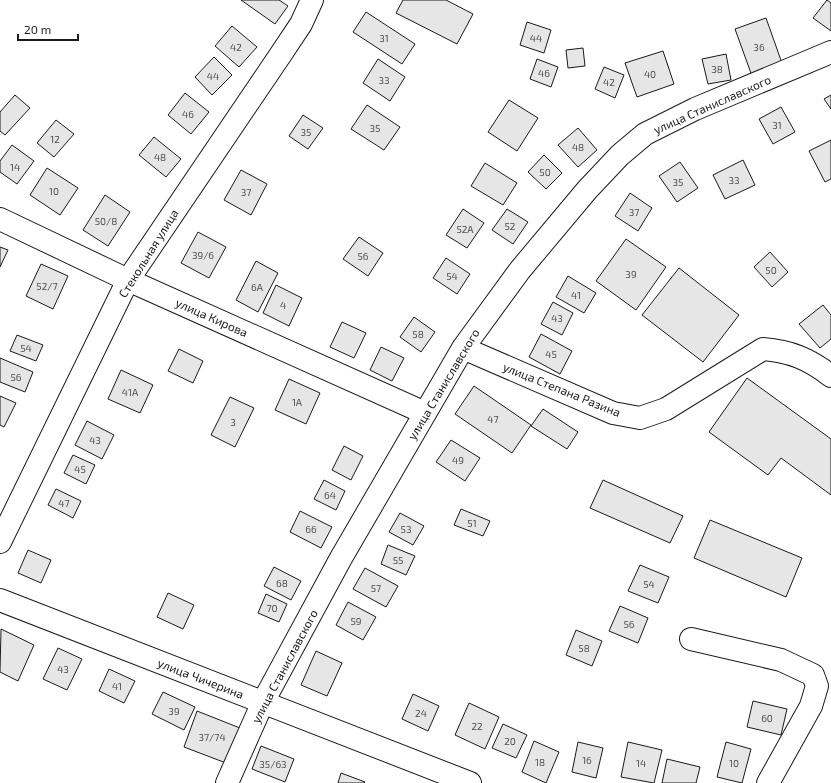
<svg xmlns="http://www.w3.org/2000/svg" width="831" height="783" font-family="'Exo 2',sans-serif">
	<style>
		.building { fill: #e6e6e6; stroke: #1a1a1a }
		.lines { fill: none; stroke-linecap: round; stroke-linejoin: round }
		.minor-casing { stroke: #1a1a1a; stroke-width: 24 }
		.minor { stroke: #fff; stroke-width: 22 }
		.labels { text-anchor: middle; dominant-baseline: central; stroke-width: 3; stroke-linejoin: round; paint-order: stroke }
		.number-label { font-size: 10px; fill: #4d4d4d }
		.street-label { font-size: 12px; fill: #1a1a1a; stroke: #fff }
	</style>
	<rect width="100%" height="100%" fill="#fff"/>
	<path class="building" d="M 241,0 L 279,0 L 288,6 L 275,24 Z
		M 403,0 L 446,0 L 473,14 L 457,44 L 396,13 Z
		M 827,0 L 831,3 L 831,31 L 813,18 Z
		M 366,12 L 415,44 L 402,64 L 353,32 Z
		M 766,18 L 783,66 L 752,76 L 735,29 Z
		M 527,22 L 551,30 L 544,53 L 520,45 Z
		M 232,26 L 257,47 L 239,67 L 215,46 Z
		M 583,48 L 585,66 L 568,68 L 566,50 Z
		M 663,51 L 674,84 L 637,97 L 625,63 Z
		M 726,54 L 731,80 L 708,84 L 702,59 Z
		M 214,57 L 232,75 L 212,95 L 195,77 Z
		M 378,59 L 405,77 L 390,101 L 363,83 Z
		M 537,59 L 558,67 L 551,87 L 530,79 Z
		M 604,67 L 624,75 L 615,98 L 595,89 Z
		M 185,93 L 209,112 L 191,134 L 168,115 Z
		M 15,95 L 30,108 L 5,135 L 0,131 L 0,112 Z
		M 831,95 L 831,109 L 824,99 Z
		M 509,100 L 538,118 L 517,151 L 488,132 Z
		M 367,105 L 400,127 L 384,150 L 351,129 Z
		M 781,107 L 795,132 L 773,144 L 759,119 Z
		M 303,115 L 323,128 L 308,149 L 289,136 Z
		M 56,120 L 74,134 L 54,157 L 37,143 Z
		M 578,128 L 597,150 L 578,167 L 558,145 Z
		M 154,137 L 181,159 L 166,177 L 139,155 Z
		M 831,140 L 831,179 L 825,182 L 809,151 Z
		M 12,145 L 34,161 L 17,184 L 0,172 L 0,161 Z
		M 544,155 L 562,173 L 546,189 L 528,172 Z
		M 743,160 L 755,185 L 725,199 L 713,175 Z
		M 680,162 L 698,188 L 677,202 L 659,176 Z
		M 485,163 L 517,183 L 503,205 L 471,186 Z
		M 47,168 L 78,188 L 60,215 L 30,195 Z
		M 241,170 L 267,184 L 251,215 L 224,200 Z
		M 630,193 L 652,208 L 638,231 L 615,216 Z
		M 105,195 L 130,212 L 108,246 L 83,230 Z
		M 463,209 L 484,223 L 467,248 L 446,235 Z
		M 507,209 L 528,222 L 513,244 L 492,230 Z
		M 198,232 L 226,247 L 209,278 L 181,263 Z
		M 359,237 L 383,253 L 368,276 L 343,259 Z
		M 626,239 L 666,267 L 636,310 L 596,281 Z
		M 0,247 L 8,250 L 0,267 Z
		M 770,252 L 788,272 L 772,287 L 754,267 Z
		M 446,258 L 470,274 L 457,294 L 433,278 Z
		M 256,261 L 278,273 L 258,312 L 236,300 Z
		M 41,264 L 68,276 L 53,309 L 26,296 Z
		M 679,268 L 739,315 L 703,362 L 642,315 Z
		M 568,276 L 596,293 L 584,313 L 556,297 Z
		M 276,285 L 302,298 L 289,326 L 263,313 Z
		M 553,302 L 573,313 L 562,335 L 541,324 Z
		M 823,305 L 831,315 L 831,339 L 820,348 L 799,324 Z
		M 414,317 L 435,332 L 421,352 L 400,337 Z
		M 342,322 L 366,333 L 354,358 L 330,347 Z
		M 541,334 L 572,351 L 560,374 L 529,357 Z
		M 17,335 L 43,345 L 36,361 L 10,351 Z
		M 381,347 L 404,358 L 392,381 L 370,370 Z
		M 179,349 L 203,361 L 193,383 L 168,371 Z
		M 0,358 L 33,372 L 25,392 L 0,382 Z
		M 121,370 L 153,385 L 140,413 L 108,399 Z
		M 747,378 L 831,439 L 831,495 L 781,458 L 768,475 L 709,432 Z
		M 289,379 L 320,393 L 306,424 L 275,410 Z
		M 474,386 L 531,425 L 512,453 L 455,414 Z
		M 0,396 L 16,403 L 4,427 L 0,425 Z
		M 230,397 L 254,408 L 235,447 L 211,435 Z
		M 543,409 L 578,432 L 567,449 L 531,426 Z
		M 87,421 L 114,435 L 102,459 L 75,445 Z
		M 451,440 L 480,458 L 465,481 L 436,462 Z
		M 344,446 L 363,456 L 351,480 L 332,470 Z
		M 73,455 L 95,465 L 86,484 L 64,473 Z
		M 324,480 L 345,491 L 336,510 L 314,499 Z
		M 603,480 L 683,516 L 670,543 L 590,508 Z
		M 56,489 L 81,501 L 73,518 L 48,505 Z
		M 461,509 L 490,521 L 483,536 L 454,525 Z
		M 300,511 L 332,527 L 321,548 L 290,532 Z
		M 400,513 L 424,526 L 413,545 L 389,532 Z
		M 710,520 L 802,558 L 786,597 L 694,558 Z
		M 388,545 L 415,556 L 406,575 L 381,564 Z
		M 28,550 L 51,560 L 41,583 L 18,573 Z
		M 640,565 L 669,577 L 658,603 L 628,591 Z
		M 274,567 L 301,581 L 291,600 L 264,586 Z
		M 365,568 L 398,586 L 386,607 L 353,589 Z
		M 168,593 L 194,605 L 183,629 L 157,617 Z
		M 266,594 L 287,604 L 279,622 L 258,613 Z
		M 348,602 L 376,617 L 363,640 L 336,625 Z
		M 620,606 L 648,618 L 638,643 L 609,631 Z
		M 1,629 L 34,645 L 18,681 L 0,672 Z
		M 576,630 L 602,641 L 592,666 L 566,655 Z
		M 58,648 L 82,659 L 67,690 L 43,679 Z
		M 316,651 L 342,663 L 327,696 L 301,685 Z
		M 109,669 L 135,681 L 124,703 L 99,691 Z
		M 163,692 L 195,707 L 184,730 L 152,714 Z
		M 413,694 L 439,706 L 428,731 L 402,719 Z
		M 753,701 L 787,709 L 781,735 L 747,727 Z
		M 469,703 L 499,717 L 485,749 L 455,735 Z
		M 197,711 L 240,728 L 226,763 L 184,747 Z
		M 503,724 L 527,735 L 516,758 L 492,748 Z
		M 534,741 L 559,752 L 546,783 L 522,772 Z
		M 578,742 L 603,748 L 596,778 L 572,772 Z
		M 628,742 L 662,750 L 654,783 L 621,777 Z
		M 726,742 L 751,749 L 742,783 L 717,777 Z
		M 261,746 L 294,759 L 285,782 L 252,769 Z
		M 667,759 L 700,767 L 696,783 L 662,783 Z
		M 341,773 L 365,782 L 364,783 L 338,783 Z"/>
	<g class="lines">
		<defs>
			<path id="minor" d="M 0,219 L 128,280 L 425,413
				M 463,348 L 613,413 L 640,418 L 666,409 L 763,349 C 790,351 809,359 831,376
				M 0,542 L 128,280 L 281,54 L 301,24 L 312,0
				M 0,600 L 470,783
				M 691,639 L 781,660 L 813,675 L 817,686 L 811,706 L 768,783
				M 227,783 L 263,702 L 341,558 L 463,348 L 520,270 L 587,190 L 620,155 L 645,134 L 695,109 L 831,52"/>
		</defs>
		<use href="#minor" class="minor-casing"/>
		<use href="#minor" class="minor"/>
	</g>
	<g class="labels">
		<g class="number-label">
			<text x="384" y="38">31</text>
			<text x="536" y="38">44</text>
			<text x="236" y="47">42</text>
			<text x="759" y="47">36</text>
			<text x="717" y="69">38</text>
			<text x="544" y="73">46</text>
			<text x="650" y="74">40</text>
			<text x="213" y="76">44</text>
			<text x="384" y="80">33</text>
			<text x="609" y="82">42</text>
			<text x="188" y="114">46</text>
			<text x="777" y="125">31</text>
			<text x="375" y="128">35</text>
			<text x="306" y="132">35</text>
			<text x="55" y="139">12</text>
			<text x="578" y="147">48</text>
			<text x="160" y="157">48</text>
			<text x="15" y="167">14</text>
			<text x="545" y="172">50</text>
			<text x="734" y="180">33</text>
			<text x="678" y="182">35</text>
			<text x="54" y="191">10</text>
			<text x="246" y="192">37</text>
			<text x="634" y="212">37</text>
			<text x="106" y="221">50/8</text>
			<text x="510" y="226">52</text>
			<text x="465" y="229">52А</text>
			<text x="203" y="255">39/6</text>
			<text x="363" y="256">56</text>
			<text x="771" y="270">50</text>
			<text x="631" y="274">39</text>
			<text x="452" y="276">54</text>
			<text x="47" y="286">52/7</text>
			<text x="257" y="287">6А</text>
			<text x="576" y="295">41</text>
			<text x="283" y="305">4</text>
			<text x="557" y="318">43</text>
			<text x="418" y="334">58</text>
			<text x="26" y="348">54</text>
			<text x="551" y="354">45</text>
			<text x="16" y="377">56</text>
			<text x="130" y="392">41А</text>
			<text x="297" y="402">1А</text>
			<text x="493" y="419">47</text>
			<text x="233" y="422">3</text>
			<text x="95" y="440">43</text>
			<text x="458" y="460">49</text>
			<text x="80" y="469">45</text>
			<text x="330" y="495">64</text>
			<text x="64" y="503">47</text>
			<text x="472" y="523">51</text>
			<text x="311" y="529">66</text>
			<text x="406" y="529">53</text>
			<text x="398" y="560">55</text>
			<text x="282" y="583">68</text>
			<text x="649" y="584">54</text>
			<text x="376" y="588">57</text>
			<text x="272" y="608">70</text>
			<text x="356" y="621">59</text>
			<text x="629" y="624">56</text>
			<text x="584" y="648">58</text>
			<text x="63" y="669">43</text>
			<text x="117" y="686">41</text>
			<text x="174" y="711">39</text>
			<text x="421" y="713">24</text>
			<text x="767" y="718">60</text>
			<text x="477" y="726">22</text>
			<text x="212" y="737">37/74</text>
			<text x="510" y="741">20</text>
			<text x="587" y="760">16</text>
			<text x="540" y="762">18</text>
			<text x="641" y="763">14</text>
			<text x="734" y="763">10</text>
			<text x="273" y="764">35/63</text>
		</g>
		<g class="street-label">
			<text transform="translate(712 104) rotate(-24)">улица Станиславского</text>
			<text transform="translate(148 253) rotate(-58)">Стекольная улица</text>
			<text transform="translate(212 317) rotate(24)">улица Кирова</text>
			<text transform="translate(443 384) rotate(-59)">улица Станиславского</text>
			<text transform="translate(562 389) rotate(22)">улица Степана Разина</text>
			<text transform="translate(284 666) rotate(-62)">улица Станиславского</text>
			<text transform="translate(201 678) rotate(21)">улица Чичерина</text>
		</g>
	</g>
	<path d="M18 34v6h60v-6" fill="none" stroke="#1a1a1a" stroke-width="2"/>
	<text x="24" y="34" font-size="12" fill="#1a1a1a" stroke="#ffffff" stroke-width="3" paint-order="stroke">20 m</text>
</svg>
